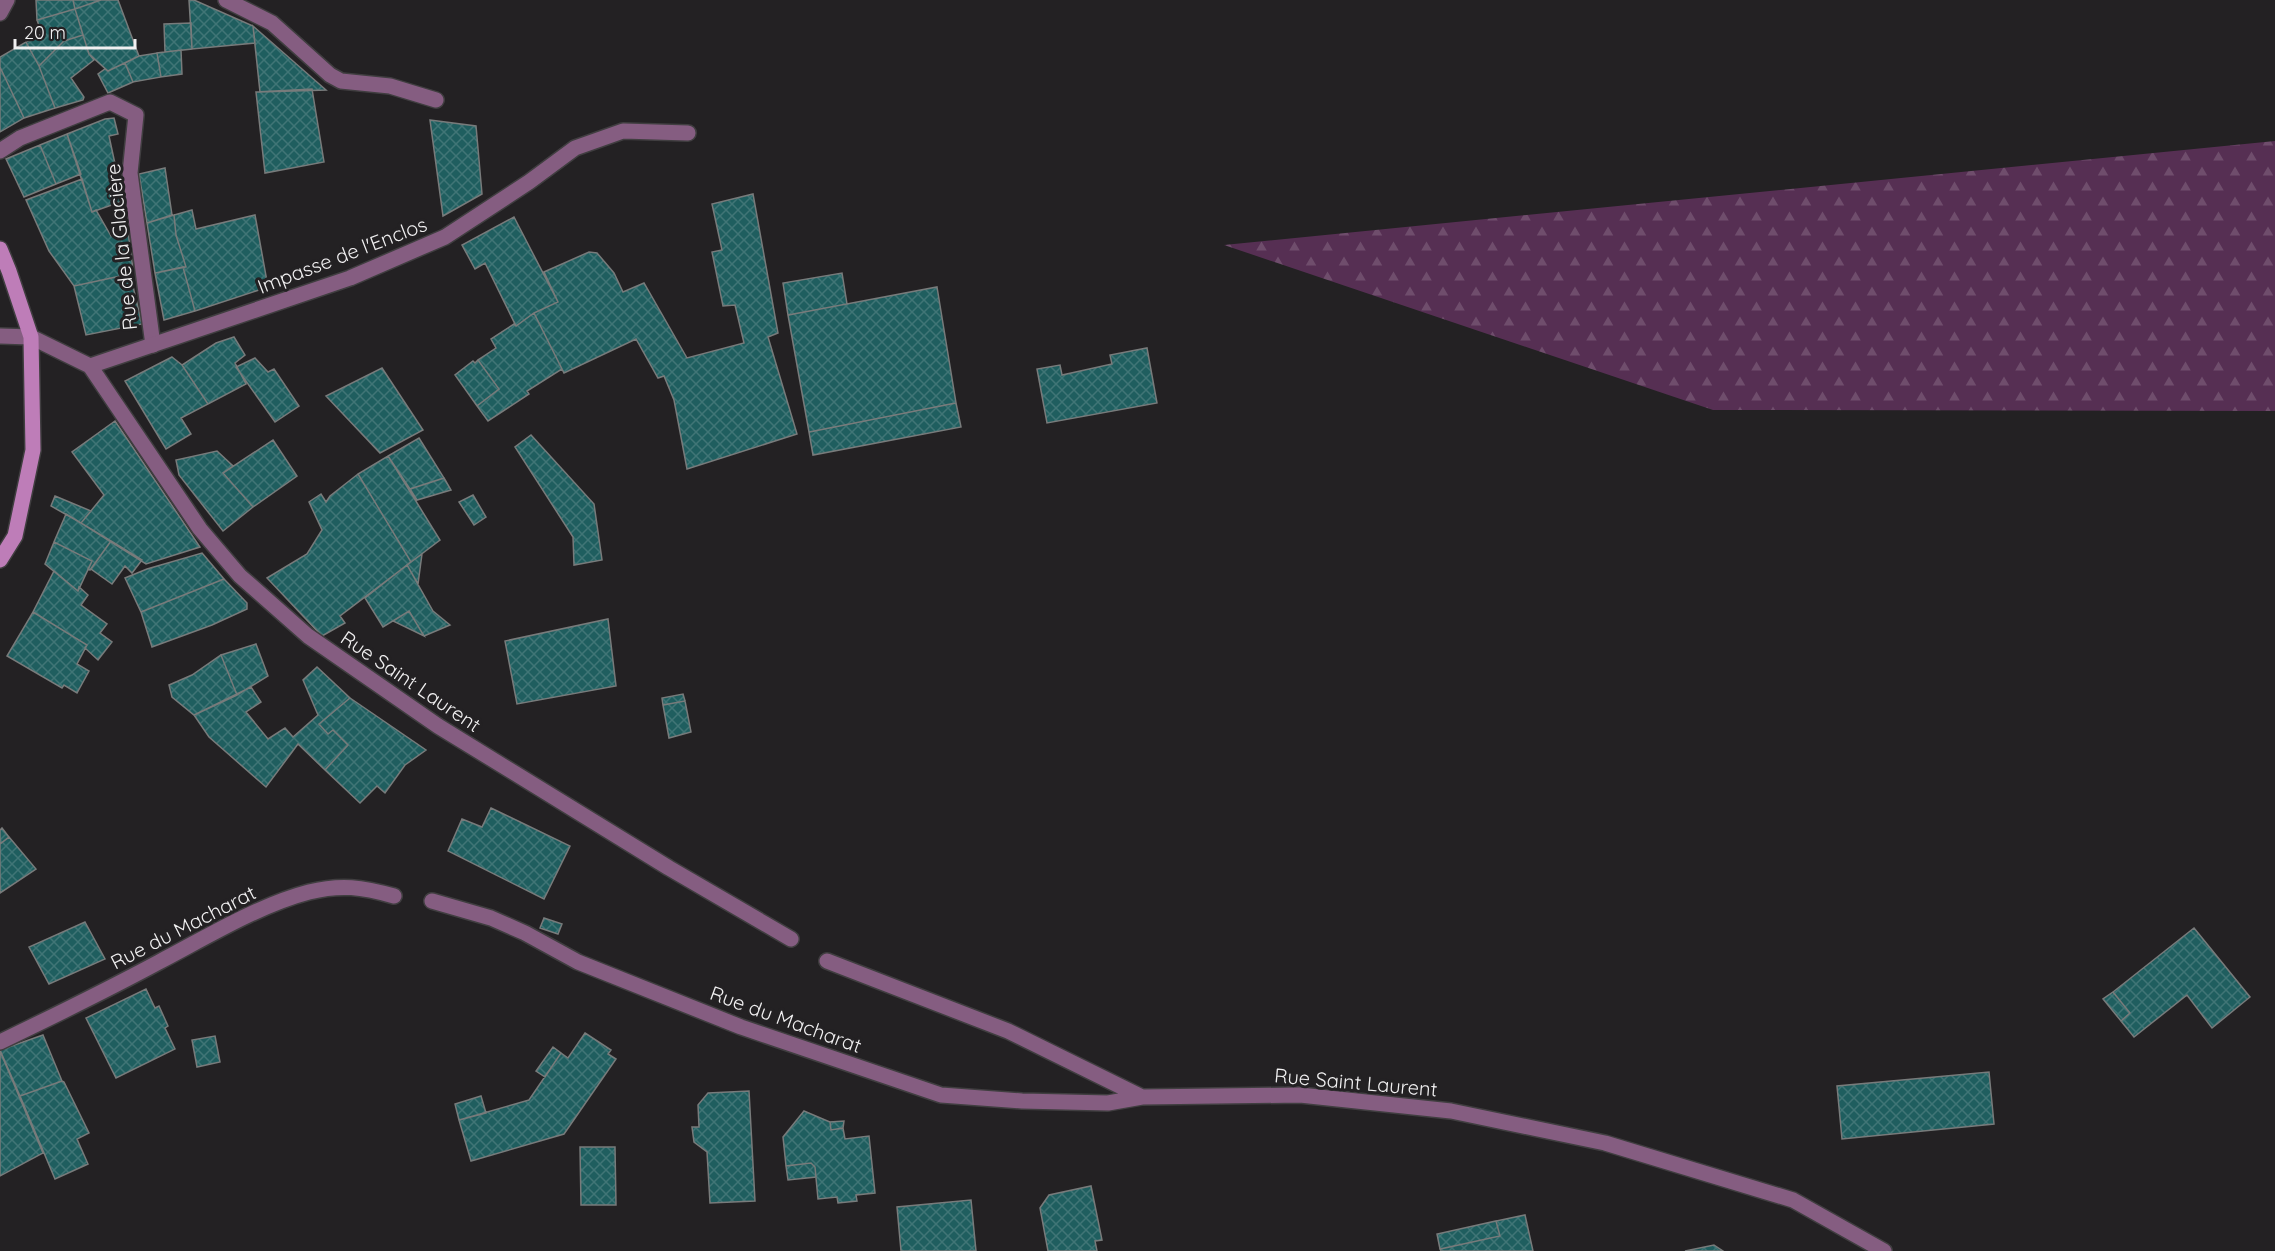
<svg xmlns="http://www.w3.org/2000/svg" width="2275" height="1251" font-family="Quicksand,sans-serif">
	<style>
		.forest { fill: url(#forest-firs) }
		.building { fill: url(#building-cross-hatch); stroke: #787b7b; stroke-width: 1.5 }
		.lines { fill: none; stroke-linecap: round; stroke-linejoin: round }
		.lane-casing { stroke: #403e40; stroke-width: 18 }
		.street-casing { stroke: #403e40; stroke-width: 18 }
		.secondary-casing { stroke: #403e40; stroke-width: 18 }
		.lane { stroke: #855d81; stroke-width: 15 }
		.street { stroke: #855d81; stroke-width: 15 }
		.secondary { stroke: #be7db8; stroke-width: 15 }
		.labels { text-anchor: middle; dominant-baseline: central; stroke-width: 6; stroke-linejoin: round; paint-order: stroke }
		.street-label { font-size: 20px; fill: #f1f0f1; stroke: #232123 }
	</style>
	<defs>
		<pattern id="forest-firs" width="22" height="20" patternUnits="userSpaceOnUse" patternTransform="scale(1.5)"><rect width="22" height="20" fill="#562f53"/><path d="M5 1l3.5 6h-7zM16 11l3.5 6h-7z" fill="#6f4d6c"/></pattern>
		<pattern id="building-cross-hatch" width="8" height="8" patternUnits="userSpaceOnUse" patternTransform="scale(1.5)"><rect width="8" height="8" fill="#1f5e5f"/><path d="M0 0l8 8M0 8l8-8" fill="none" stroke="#407576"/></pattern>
	</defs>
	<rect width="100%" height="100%" fill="#232123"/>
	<path class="forest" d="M 2275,141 L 2275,411 L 1713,410 L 1224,245 Z"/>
	<path class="building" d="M 36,0 L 73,0 L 75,9 L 37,20 Z
		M 73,0 L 101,0 L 75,9 Z
		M 101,0 L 118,0 L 139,56 L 108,71 L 89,54 L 75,9 Z
		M 189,0 L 194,0 L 253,26 L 255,43 L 192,49 Z
		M 75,9 L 83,35 L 64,41 L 39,66 L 26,42 L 42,34 L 37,20 Z
		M 191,23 L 192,49 L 165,52 L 164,24 Z
		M 253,26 L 326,90 L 260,92 Z
		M 83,35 L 89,54 L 94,60 L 71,78 L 84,97 L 83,100 L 55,108 L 39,66 L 64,41 Z
		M 26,42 L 39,66 L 55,108 L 24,118 L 0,67 L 0,57 Z
		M 181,50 L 182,74 L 161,77 L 157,53 Z
		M 157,53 L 161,77 L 133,82 L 125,63 L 139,56 Z
		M 125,63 L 133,82 L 108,93 L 98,74 L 105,69 L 108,71 Z
		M 0,67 L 24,118 L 0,132 Z
		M 312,89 L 324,162 L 265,173 L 256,92 Z
		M 114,118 L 118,134 L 109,136 L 123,201 L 92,212 L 67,134 L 105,119 Z
		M 430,120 L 476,126 L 482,194 L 443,216 Z
		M 67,134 L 81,174 L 56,184 L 40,145 Z
		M 40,145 L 56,184 L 24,197 L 6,159 Z
		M 165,168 L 172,215 L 147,223 L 139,174 Z
		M 82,179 L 92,212 L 96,210 L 111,236 L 128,232 L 133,269 L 130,274 L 74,286 L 49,251 L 26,200 Z
		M 753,194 L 778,333 L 768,337 L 797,434 L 687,469 L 674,400 L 664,376 L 658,378 L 636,339 L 564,373 L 534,313 L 558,302 L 544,272 L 589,252 L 597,253 L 614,273 L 623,292 L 644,283 L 687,358 L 744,343 L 735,305 L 723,306 L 712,252 L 722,250 L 712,204 Z
		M 192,210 L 196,229 L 255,215 L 268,287 L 195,311 L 183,267 L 186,267 L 176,235 L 174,215 Z
		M 174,215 L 176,235 L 186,267 L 155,273 L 147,223 Z
		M 514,217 L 558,302 L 534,313 L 516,326 L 485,263 L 475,269 L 462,245 Z
		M 183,267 L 195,311 L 164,320 L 155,273 Z
		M 842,273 L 847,304 L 788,315 L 783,283 Z
		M 130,274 L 142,324 L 86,335 L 74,286 Z
		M 937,287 L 956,403 L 809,432 L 788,315 Z
		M 534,313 L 562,369 L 527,391 L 529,394 L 488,421 L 477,406 L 499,389 L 478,360 L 496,348 L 491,339 L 514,324 L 516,326 Z
		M 234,337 L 245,355 L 235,363 L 246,384 L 208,404 L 182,365 L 216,343 Z
		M 1147,348 L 1157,403 L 1047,423 L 1037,369 L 1060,365 L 1062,375 L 1112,364 L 1110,355 Z
		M 172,357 L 182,365 L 208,404 L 181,418 L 191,434 L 166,449 L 125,381 Z
		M 255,358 L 268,372 L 274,369 L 299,406 L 275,422 L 236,367 Z
		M 478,360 L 499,389 L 477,406 L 455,375 L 473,361 L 475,363 Z
		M 382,368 L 423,430 L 380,453 L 326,396 Z
		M 956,403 L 961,427 L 813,455 L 809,432 Z
		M 115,421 L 200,547 L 146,564 L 81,523 L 104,495 L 72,452 Z
		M 531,435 L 594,504 L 602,560 L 574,565 L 573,537 L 515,447 Z
		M 419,438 L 444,478 L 410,489 L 388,456 Z
		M 273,440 L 297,476 L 253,507 L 223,473 Z
		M 217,451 L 233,466 L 223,473 L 253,507 L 223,531 L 179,475 L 176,460 Z
		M 388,456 L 440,540 L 411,562 L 358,474 Z
		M 358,474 L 411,562 L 340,616 L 345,623 L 322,636 L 267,578 L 307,554 L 322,530 L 309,502 L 321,494 L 326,502 L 330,496 Z
		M 444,478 L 451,490 L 417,500 L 410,489 Z
		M 473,495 L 486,517 L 474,525 L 459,502 Z
		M 55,496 L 91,511 L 81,523 L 51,506 Z
		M 66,514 L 111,541 L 90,570 L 88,569 L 92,561 L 54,542 Z
		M 111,541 L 142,560 L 132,573 L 125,566 L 112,584 L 91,569 Z
		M 54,542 L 92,561 L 78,591 L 45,564 Z
		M 202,553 L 224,579 L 141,612 L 125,578 L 147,569 Z
		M 422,554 L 418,584 L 407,565 Z
		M 407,565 L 433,611 L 450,625 L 424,636 L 409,611 L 383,627 L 365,598 Z
		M 54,571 L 78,591 L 79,587 L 88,595 L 81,605 L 107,624 L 100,633 L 112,642 L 98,660 L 85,648 L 87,645 L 33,612 Z
		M 224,579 L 247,603 L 247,609 L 212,625 L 152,647 L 141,612 Z
		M 409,611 L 424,636 L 393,621 Z
		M 33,612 L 87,645 L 77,664 L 89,671 L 77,693 L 64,685 L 62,688 L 7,656 Z
		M 608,619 L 616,686 L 517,704 L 505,641 Z
		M 256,644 L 268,676 L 237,695 L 221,655 Z
		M 221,655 L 237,695 L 194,715 L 172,697 L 169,685 L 192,675 Z
		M 317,667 L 350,698 L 319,724 L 328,734 L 333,730 L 348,745 L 325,770 L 298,744 L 266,787 L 209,737 L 194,715 L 251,687 L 261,702 L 246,712 L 268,739 L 285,728 L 293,737 L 318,715 L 303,680 Z
		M 683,694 L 685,701 L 663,705 L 662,698 Z
		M 350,698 L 426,750 L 405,765 L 385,793 L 377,786 L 360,803 L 325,770 L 348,745 L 333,730 L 328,734 L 319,724 Z
		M 685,701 L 691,732 L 669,738 L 663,705 Z
		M 491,808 L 570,846 L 544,899 L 448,851 L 462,819 L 482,827 Z
		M 2,828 L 9,837 L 0,844 L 0,830 Z
		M 9,837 L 36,869 L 0,893 L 0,844 Z
		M 544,918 L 562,924 L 558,934 L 540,928 Z
		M 85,922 L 105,959 L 49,984 L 29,947 Z
		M 2194,928 L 2250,997 L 2212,1028 L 2187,995 L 2134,1037 L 2121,1021 L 2130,1013 L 2113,992 Z
		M 146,989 L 155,1008 L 159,1006 L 168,1026 L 165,1028 L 175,1049 L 116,1078 L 86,1018 Z
		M 2113,992 L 2130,1013 L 2121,1021 L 2103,999 Z
		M 585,1033 L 611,1050 L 608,1054 L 616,1059 L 564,1134 L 471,1161 L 459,1120 L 529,1100 L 561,1053 L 568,1058 Z
		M 43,1035 L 62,1081 L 20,1096 L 0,1050 Z
		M 215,1036 L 220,1062 L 197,1067 L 192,1040 Z
		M 553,1047 L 561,1053 L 545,1077 L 536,1071 Z
		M 0,1051 L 43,1153 L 0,1176 Z
		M 1989,1072 L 1994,1124 L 1842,1139 L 1837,1086 Z
		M 62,1081 L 64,1082 L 89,1133 L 77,1139 L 88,1164 L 55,1179 L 20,1096 Z
		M 749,1091 L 755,1201 L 710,1203 L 707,1152 L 694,1142 L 692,1127 L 699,1127 L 698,1105 L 708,1093 Z
		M 481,1096 L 486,1113 L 459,1120 L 455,1104 Z
		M 804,1111 L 830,1122 L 831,1130 L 843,1128 L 845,1139 L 869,1136 L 875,1193 L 856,1195 L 857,1201 L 838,1203 L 837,1197 L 818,1199 L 815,1167 L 811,1163 L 786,1166 L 783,1137 Z
		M 844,1121 L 843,1128 L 831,1130 L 830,1122 Z
		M 580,1147 L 615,1147 L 616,1205 L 581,1205 Z
		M 811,1163 L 815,1167 L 816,1177 L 788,1180 L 786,1166 Z
		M 1091,1186 L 1102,1240 L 1095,1241 L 1097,1251 L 1048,1251 L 1040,1208 L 1049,1195 Z
		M 971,1200 L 976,1251 L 901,1251 L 897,1207 Z
		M 1525,1215 L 1533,1251 L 1441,1251 L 1440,1249 L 1500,1236 L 1496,1221 Z
		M 1496,1221 L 1500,1236 L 1440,1249 L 1437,1234 Z
		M 1714,1245 L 1723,1251 L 1685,1251 Z"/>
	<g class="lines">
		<defs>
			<path id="lane" d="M 0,151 L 20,138 L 110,102 L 136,115 L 130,173 L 153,345"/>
			<path id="street" d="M 226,0 L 272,23 L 330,75 L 341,81 L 390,86 L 436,100
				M 0,13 L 7,0
				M 0,336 L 31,337 L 90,366 L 350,278 L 445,237 L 529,182 L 575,148 L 623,131 L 688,133
				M 90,366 L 200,529 L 240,576 L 308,636 L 438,726 L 669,868 L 791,939
				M 432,901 L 491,918 L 525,933 L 578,962 L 741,1027 L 941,1095 L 1022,1101 L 1108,1103 L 1142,1097
				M 827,961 L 1008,1031 L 1142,1097 L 1300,1095 L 1451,1111 L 1605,1143 L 1793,1200 L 1884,1251
				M 0,1042 C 54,1016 107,990 159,962 C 205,938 259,905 309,892 C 341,884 362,887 394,896"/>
			<path id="secondary" d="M 0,249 L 9,271 L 31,337 L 33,450 L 15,536 L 0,560"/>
		</defs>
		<use href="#lane" class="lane-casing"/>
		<use href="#street" class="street-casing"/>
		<use href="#secondary" class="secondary-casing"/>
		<use href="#lane" class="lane"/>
		<use href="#street" class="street"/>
		<use href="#secondary" class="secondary"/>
	</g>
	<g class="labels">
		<g class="street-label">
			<text transform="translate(121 247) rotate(-96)">Rue de la Glacière</text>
			<text transform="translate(342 255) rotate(-21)">Impasse de l'Enclos</text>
			<text transform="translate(411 681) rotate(34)">Rue Saint Laurent</text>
			<text transform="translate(183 927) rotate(-27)">Rue du Macharat</text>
			<text transform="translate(786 1019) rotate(20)">Rue du Macharat</text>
			<text transform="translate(1356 1082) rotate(5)">Rue Saint Laurent</text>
		</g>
	</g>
	<path d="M15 39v9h120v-9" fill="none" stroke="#f1f0f1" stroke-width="3"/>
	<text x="24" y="39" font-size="18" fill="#f1f0f1" stroke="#232123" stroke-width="4.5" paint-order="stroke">20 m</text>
</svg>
